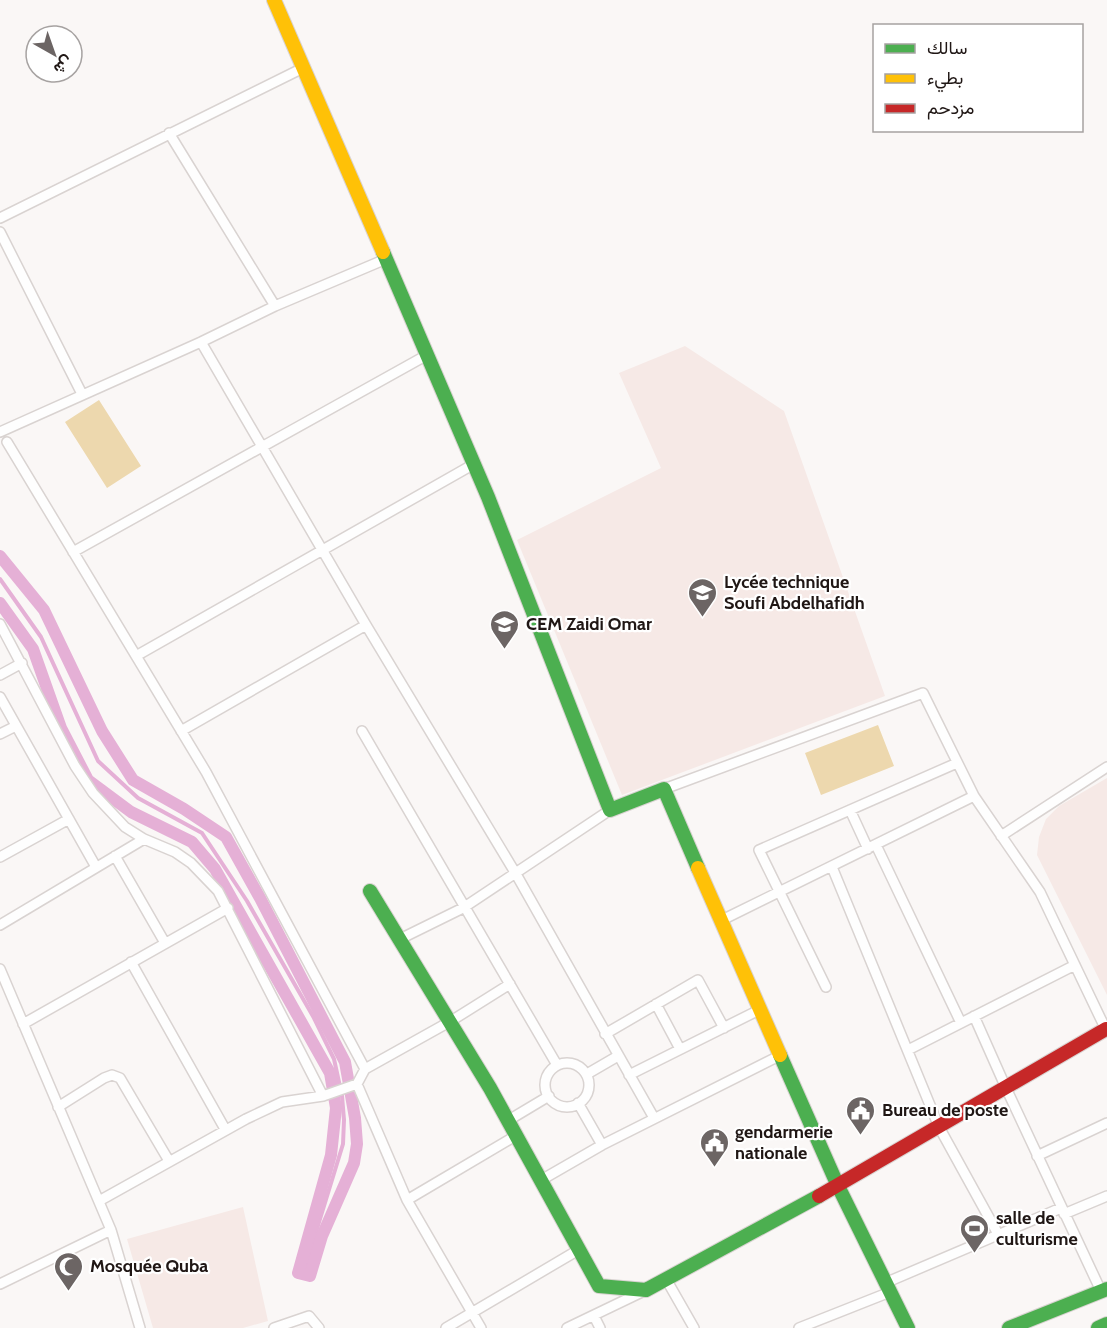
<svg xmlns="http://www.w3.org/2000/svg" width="1107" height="1328" font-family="Cabin,Vazirmatn,sans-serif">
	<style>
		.built { fill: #f6e9e6 }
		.green { fill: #edd8ae }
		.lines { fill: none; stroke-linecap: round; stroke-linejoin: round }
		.stream { stroke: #e5b0d6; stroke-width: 4 }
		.canal { stroke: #e5b0d6; stroke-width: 12 }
		.street-casing { stroke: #d9d3d1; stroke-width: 12 }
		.fast-casing { stroke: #d9d3d1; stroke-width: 16 }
		.slow-casing { stroke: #d9d3d1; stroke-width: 16 }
		.jam-casing { stroke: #d9d3d1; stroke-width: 16 }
		.street { stroke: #fefefe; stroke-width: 9 }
		.fast { stroke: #4caf50; stroke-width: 14 }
		.slow { stroke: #ffc107; stroke-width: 14 }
		.jam { stroke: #c62828; stroke-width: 14 }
		.labels { text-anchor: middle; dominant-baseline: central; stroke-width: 4.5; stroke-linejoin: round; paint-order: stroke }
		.poi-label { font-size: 18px; font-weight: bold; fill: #201715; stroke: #fff; text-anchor: start }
	</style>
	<rect width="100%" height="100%" fill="#faf7f6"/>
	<path class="built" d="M 685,346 L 784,411 L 885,696 L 622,795 L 517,540 L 661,468 L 619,373 Z
		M 1107,778 L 1107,995 L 1037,855 L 1039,837 L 1046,819 L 1059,806 Z
		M 243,1207 L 268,1321 L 243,1328 L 153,1328 L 127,1239 Z"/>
	<path class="green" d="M 99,400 L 141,466 L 107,488 L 65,422 Z
		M 878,725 L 894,766 L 821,795 L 805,753 Z"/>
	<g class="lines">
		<path class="stream" d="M 0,579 L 41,637 L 98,761 L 138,798 L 202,833 L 247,901 L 314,1018 L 334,1059 L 342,1096 L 344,1120 L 343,1144 L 305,1268"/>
		<path class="canal" d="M 0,556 L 44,610 L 102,731 L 133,780 L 184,809 L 226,837 L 260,898 L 345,1062 L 355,1118 L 357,1144 L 354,1163 L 322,1236 L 310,1276 L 298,1273 L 331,1155 L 336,1108 L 330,1073 L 215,869 L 192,842 L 131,812 L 88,780 L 61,728 L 33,649 L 0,603"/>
		<defs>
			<path id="street" d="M 169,133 L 275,306
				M 0,218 L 303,68
				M 0,232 L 82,394
				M 201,342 L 366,625 L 516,874 L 654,1118
				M 0,432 L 201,342 L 275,306 L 386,259
				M 7,442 L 206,772 L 365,1069
				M 73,552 L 427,355
				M 0,624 L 75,766 L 93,793 L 125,827 L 144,839 L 175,852 L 191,863 L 218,891 L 323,1096
				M 136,656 L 474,464
				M 0,675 L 22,663
				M 0,697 L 96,867
				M 181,731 L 366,625
				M 362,731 L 557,1065
				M 0,734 L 16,726
				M 664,789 L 923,693 L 974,796 L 1040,892 L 1107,1032
				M 850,810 L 868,849
				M 1001,836 L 1107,767
				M 876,845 L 961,1023
				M 115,856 L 165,943
				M 0,857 L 69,819
				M 832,867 L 939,1127 L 998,1234
				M 722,920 L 974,796
				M 0,925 L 144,839
				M 398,940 L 463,908 L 610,810
				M 131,962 L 225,1129
				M 0,969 L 111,1230 L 140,1328
				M 826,987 L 759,850 L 957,763
				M 656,1004 L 680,1049
				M 974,1016 L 1006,1088 L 1101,1291
				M 23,1024 L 228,908
				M 605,1034 L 698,980 L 724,1028
				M 908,1050 L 1075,965
				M545 1085a22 22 0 1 1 44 0a22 22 0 1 1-44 0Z
				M 587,1074 L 618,1056
				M 629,1075 L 761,1009
				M 578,1103 L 602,1145 L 781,1055
				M 58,1107 L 104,1078 L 112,1075 L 120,1078 L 169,1161
				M 509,1120 L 549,1096
				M 1037,1156 L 1107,1123
				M 543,1179 L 602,1145
				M 407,1200 L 517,1135
				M 99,1201 L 246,1119 L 282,1102 L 323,1096 L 357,1084
				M 1064,1214 L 1107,1196
				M 666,1279 L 694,1328
				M 885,1283 L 1061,1208
				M 0,1284 L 111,1230
				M 594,1316 L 600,1328
				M 274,1328 L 309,1316 L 319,1328
				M 446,1328 L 580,1249
				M 481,1328 L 407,1200 L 357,1084 L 365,1069 L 451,1021 L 510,984
				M 567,1328 L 644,1291
				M 799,1328 L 890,1292"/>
			<path id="fast" d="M 383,252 L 488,497 L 610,810 L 664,789 L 698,868
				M 370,891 L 490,1088 L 599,1286 L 646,1290 L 819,1196
				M 780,1055 L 838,1186 L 908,1328
				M 1009,1328 L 1107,1289
				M 1098,1328 L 1107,1324"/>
			<path id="slow" d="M 274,0 L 383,252
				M 698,868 L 780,1055"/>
			<path id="jam" d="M 819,1196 L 1106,1029"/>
		</defs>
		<use href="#street" class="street-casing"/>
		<use href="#fast" class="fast-casing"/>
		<use href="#slow" class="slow-casing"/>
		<use href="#jam" class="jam-casing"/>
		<use href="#street" class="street"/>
		<use href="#fast" class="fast"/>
		<use href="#slow" class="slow"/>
		<use href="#jam" class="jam"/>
	</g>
	<defs>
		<symbol id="school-pin" viewBox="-11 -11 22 30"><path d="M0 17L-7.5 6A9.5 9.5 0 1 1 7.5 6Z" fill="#6c6564" stroke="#fff"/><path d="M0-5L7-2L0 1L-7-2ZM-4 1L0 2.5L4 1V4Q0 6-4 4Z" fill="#fff"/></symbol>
		<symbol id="civic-pin" viewBox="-11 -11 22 30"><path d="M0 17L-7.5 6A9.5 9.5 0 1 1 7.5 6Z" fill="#6c6564" stroke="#fff"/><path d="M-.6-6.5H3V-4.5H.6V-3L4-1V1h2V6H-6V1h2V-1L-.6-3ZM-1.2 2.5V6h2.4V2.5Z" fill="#fff"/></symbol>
		<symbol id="stadium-pin" viewBox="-11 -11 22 30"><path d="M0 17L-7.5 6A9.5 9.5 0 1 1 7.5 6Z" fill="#6c6564" stroke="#fff"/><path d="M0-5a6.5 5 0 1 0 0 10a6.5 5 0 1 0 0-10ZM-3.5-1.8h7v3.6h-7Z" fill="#fff"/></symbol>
		<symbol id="mosque-pin" viewBox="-11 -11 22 30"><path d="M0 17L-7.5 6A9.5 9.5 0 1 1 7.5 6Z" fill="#6c6564" stroke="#fff"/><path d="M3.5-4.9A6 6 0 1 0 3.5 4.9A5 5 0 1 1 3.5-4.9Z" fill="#fff"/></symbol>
	</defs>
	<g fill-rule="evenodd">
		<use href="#school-pin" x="686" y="576" width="33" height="45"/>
		<use href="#school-pin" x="488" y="608" width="33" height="45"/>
		<use href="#civic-pin" x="844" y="1094" width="33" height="45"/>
		<use href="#civic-pin" x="698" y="1126" width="33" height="45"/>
		<use href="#stadium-pin" x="958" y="1212" width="33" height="45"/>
		<use href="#mosque-pin" x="52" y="1250" width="33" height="45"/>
	</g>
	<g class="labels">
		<g class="poi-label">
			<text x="724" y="582">Lycée technique<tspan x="724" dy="21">Soufi Abdelhafidh</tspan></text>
			<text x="526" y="624">CEM Zaidi Omar</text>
			<text x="882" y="1110">Bureau de poste</text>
			<text x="735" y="1132">gendarmerie<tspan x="735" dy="21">nationale</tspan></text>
			<text x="996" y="1218">salle de<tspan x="996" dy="21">culturisme</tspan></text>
			<text x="90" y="1266">Mosquée Quba</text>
		</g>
	</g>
	<rect x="873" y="24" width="210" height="108" fill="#ffffff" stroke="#a6a2a1" stroke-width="1.5"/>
	<rect x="885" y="44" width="30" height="9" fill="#4caf50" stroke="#a6a2a1" stroke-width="1.5"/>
	<text x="927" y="54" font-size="18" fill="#201715">سالك</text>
	<rect x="885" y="74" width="30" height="9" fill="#ffc107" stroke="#a6a2a1" stroke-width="1.5"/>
	<text x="927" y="84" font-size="18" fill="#201715">بطيء</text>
	<rect x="885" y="104" width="30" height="9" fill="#c62828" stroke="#a6a2a1" stroke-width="1.5"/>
	<text x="927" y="114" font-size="18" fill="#201715">مزدحم</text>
	<g transform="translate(54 54) rotate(140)"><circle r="28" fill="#ffffff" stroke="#a6a2a1" stroke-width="1.5"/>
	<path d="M0-4.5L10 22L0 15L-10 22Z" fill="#6c6564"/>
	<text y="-9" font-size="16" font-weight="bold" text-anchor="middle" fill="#201715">ش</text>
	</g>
</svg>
